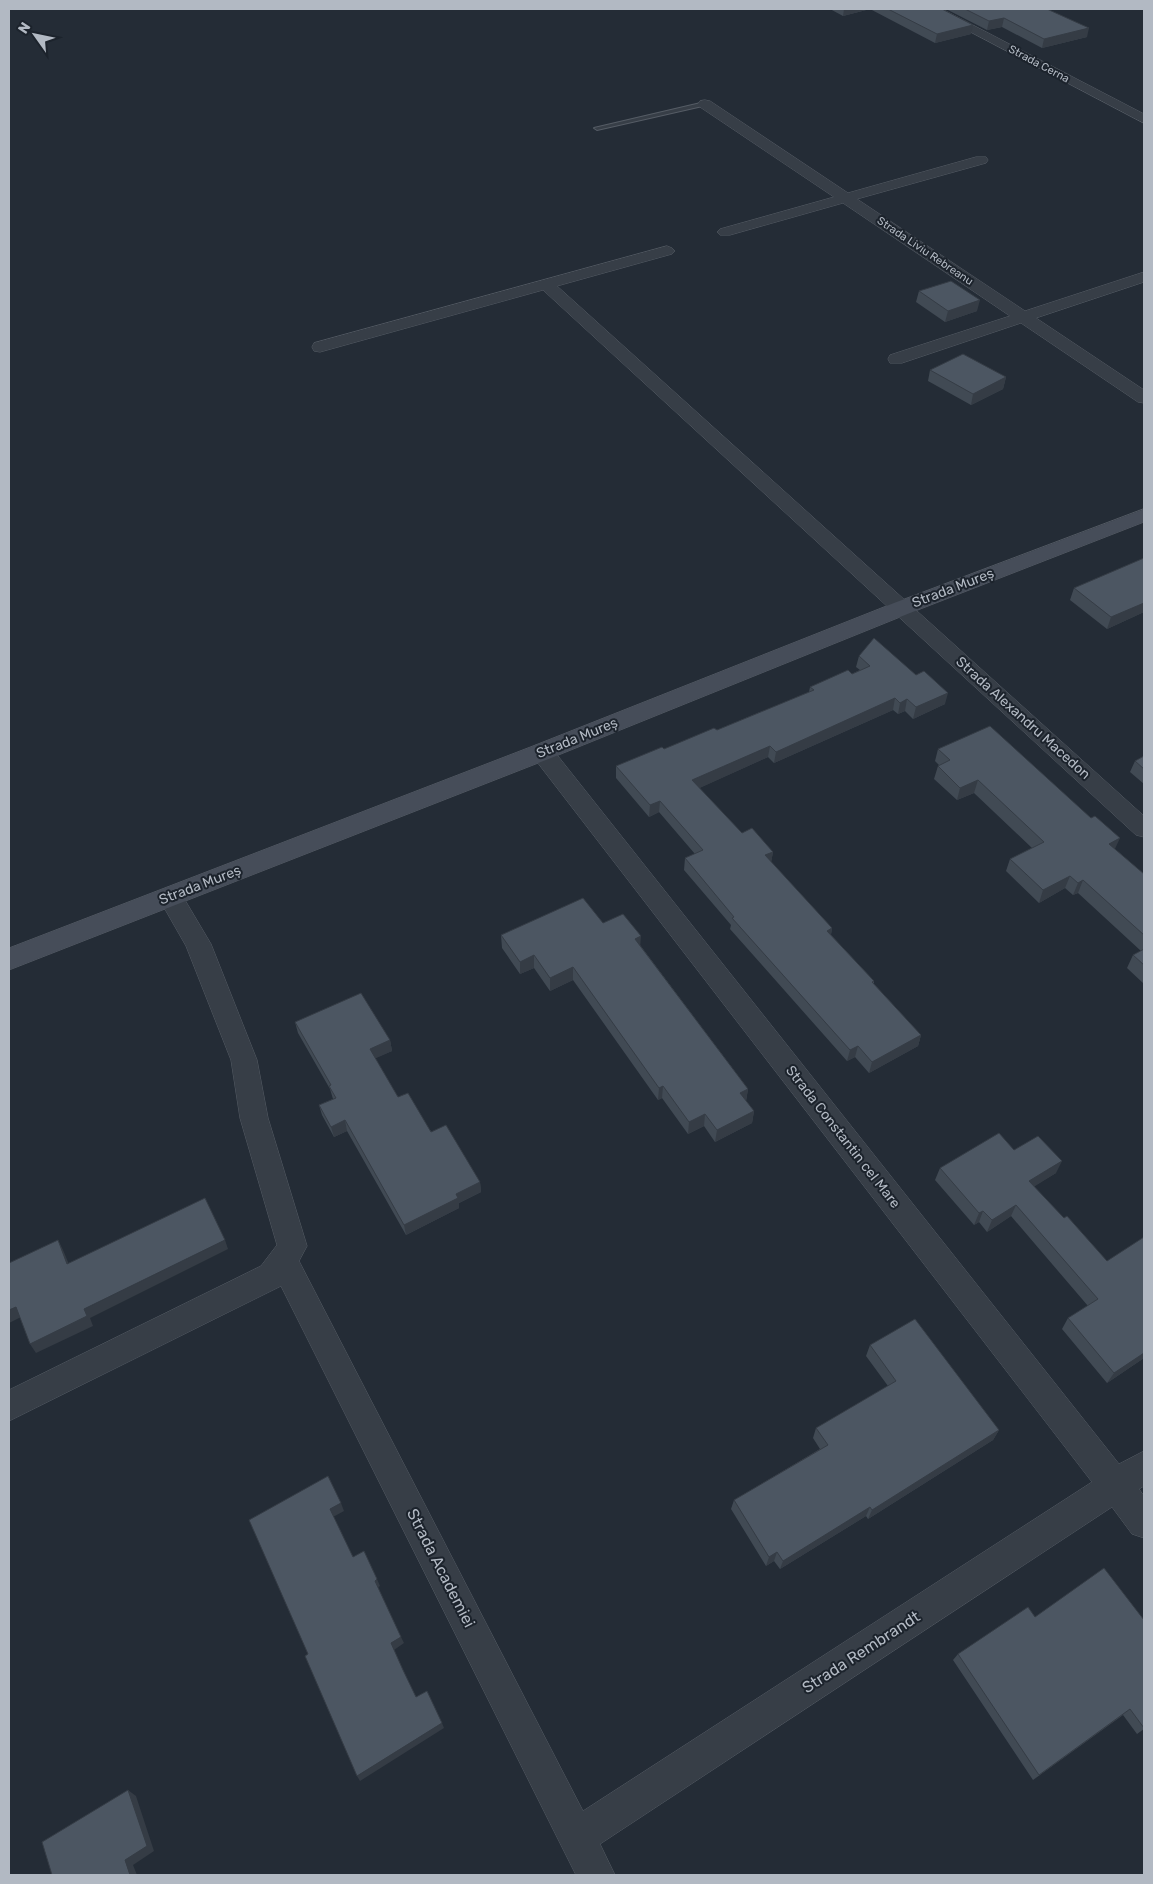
<svg xmlns="http://www.w3.org/2000/svg" width="1153" height="1884" font-family="Rubik,sans-serif">
	<style>
		.lines { fill: none; stroke-linecap: round; stroke-linejoin: round }
		.lane-casing { stroke: #555c65; stroke-width: 2 }
		.street-casing { stroke: #555c65; stroke-width: 1 }
		.secondary-casing { stroke: #555c65; stroke-width: 1 }
		.lane { fill: #373e47; fill-rule: evenodd }
		.street { fill: #373e47; fill-rule: evenodd }
		.secondary { fill: #464d59; fill-rule: evenodd }
		.wall { fill: #414a54 }
		.shaded-wall { fill: #353c45 }
		.building { fill: #4c5662; stroke: #353c45 }
		.labels { text-anchor: middle; dominant-baseline: central; stroke-width: 4; stroke-linejoin: round; paint-order: stroke }
		.far-street-label { font-size: 11px; fill: #b2b9c3; stroke: #1c232c }
		.street-label { font-size: 14px; fill: #b2b9c3; stroke: #1c232c }
		.near-street-label { font-size: 16px; fill: #b2b9c3; stroke: #1c232c }
	</style>
	<rect width="100%" height="100%" fill="#242c36"/>
	<g class="lines">
		<defs>
			<path id="lane" d="M 705,102 L 708,104 L 707,105 L 597,130 L 594,128 Z"/>
			<path id="street" d="M 927,9 L 942,9 L 1144,114 L 1144,123 Z
				M 705,100 L 710,101 L 848,193 L 976,157 L 986,157 L 988,160 L 986,163 L 857,199 L 1025,311 L 1144,272 L 1144,282 L 1036,318 L 1144,390 L 1144,403 L 1138,402 L 1021,323 L 902,363 L 890,363 L 888,359 L 890,355 L 1010,316 L 843,203 L 730,235 L 720,235 L 717,232 L 720,229 L 834,197 L 700,107 L 698,104 L 700,101 Z
				M 667,246 L 672,248 L 675,251 L 672,254 L 557,286 L 1144,816 L 1144,837 L 1136,835 L 543,290 L 320,352 L 314,351 L 312,347 L 314,343 Z
				M 542,744 L 550,746 L 1119,1464 L 1144,1451 L 1144,1486 L 1139,1489 L 1144,1496 L 1144,1538 L 1132,1534 L 1112,1507 L 600,1844 L 615,1875 L 576,1875 L 281,1286 L 9,1421 L 9,1390 L 261,1266 L 277,1245 L 240,1118 L 231,1060 L 186,946 L 158,897 L 161,890 L 170,888 L 179,890 L 211,944 L 257,1060 L 268,1118 L 307,1246 L 299,1261 L 583,1811 L 1092,1482 L 534,758 L 531,752 L 534,746 Z"/>
			<path id="secondary" d="M 1144,509 L 1144,522 L 910,613 L 551,758 L 9,970 L 9,948 L 533,746 L 894,603 Z"/>
		</defs>
		<use href="#lane" class="lane-casing"/>
		<use href="#street" class="street-casing"/>
		<use href="#secondary" class="secondary-casing"/>
		<use href="#lane" class="lane"/>
		<use href="#street" class="street"/>
		<use href="#secondary" class="secondary"/>
	</g>
	<path class="wall" d="M 830,9 L 942,9 L 971,34 L 935,43 L 870,9 L 843,16 Z
		M 946,9 L 1047,9 L 1087,37 L 1042,48 L 1002,27 L 987,30 Z
		M 919,291 L 977,311 L 945,322 L 916,302 Z
		M 930,370 L 1006,377 L 1003,389 L 971,405 L 928,381 Z
		M 1144,558 L 1144,612 L 1107,629 L 1070,600 L 1074,588 Z
		M 859,656 L 945,704 L 913,719 L 905,711 L 898,714 L 893,710 L 774,763 L 768,757 L 699,788 L 742,833 L 773,852 L 771,862 L 832,928 L 831,935 L 874,981 L 874,984 L 921,1035 L 918,1046 L 869,1073 L 855,1057 L 847,1061 L 730,929 L 731,925 L 684,870 L 685,858 L 695,854 L 659,812 L 649,817 L 616,778 L 616,766 L 717,730 L 809,692 L 810,687 L 852,674 L 860,670 L 856,667 Z
		M 938,749 L 1115,849 L 1144,874 L 1144,984 L 1127,968 L 1133,955 L 1141,951 L 1078,893 L 1073,895 L 1065,888 L 1039,903 L 1006,871 L 1010,859 L 1032,848 L 974,793 L 957,800 L 934,779 L 938,766 L 939,765 L 935,761 Z
		M 1144,756 L 1144,784 L 1130,772 L 1135,761 Z
		M 603,923 L 640,945 L 748,1089 L 746,1101 L 754,1111 L 752,1123 L 715,1142 L 704,1126 L 688,1134 L 662,1098 L 658,1100 L 573,980 L 550,991 L 534,968 L 520,974 L 502,948 L 501,935 Z
		M 295,1022 L 390,1040 L 392,1051 L 375,1058 L 398,1097 L 480,1182 L 481,1192 L 459,1203 L 459,1208 L 406,1235 L 347,1131 L 334,1137 L 322,1115 L 319,1105 L 333,1099 L 330,1089 L 298,1033 Z
		M 1014,1150 L 1056,1173 L 1034,1186 L 1144,1358 L 1107,1383 L 1062,1329 L 1068,1318 L 1088,1306 L 1011,1216 L 987,1232 L 979,1222 L 974,1225 L 935,1180 L 940,1168 Z
		M 870,1345 L 999,1430 L 993,1440 L 868,1519 L 866,1516 L 780,1569 L 774,1561 L 766,1566 L 731,1509 L 734,1500 L 820,1449 L 813,1438 L 816,1428 L 888,1386 L 866,1356 Z
		M 1035,1617 L 1144,1620 L 1144,1729 L 1137,1734 L 1123,1715 L 1033,1780 L 953,1660 L 958,1654 Z"/>
	<path class="shaded-wall" d="M 844,9 L 870,9 L 843,16 Z
		M 1004,18 L 1002,27 L 987,30 L 989,21 Z
		M 973,25 L 971,34 L 935,43 L 937,34 Z
		M 1089,28 L 1087,37 L 1042,48 L 1044,39 Z
		M 980,300 L 977,311 L 945,322 L 948,311 Z
		M 1006,377 L 1003,389 L 971,405 L 973,394 Z
		M 1144,603 L 1144,612 L 1107,629 L 1111,617 Z
		M 948,693 L 945,704 L 913,719 L 916,707 Z
		M 895,698 L 893,710 L 774,763 L 776,752 Z
		M 907,699 L 905,711 L 898,714 L 900,703 Z
		M 770,746 L 768,757 L 691,792 L 692,780 Z
		M 978,780 L 974,793 L 957,800 L 960,788 Z
		M 660,801 L 659,812 L 649,817 L 650,805 Z
		M 1120,838 L 1114,851 L 1109,844 Z
		M 773,852 L 771,863 L 765,855 Z
		M 1070,876 L 1065,888 L 1039,903 L 1043,890 Z
		M 1083,880 L 1078,893 L 1073,895 L 1078,883 Z
		M 832,928 L 830,939 L 827,931 Z
		M 641,936 L 640,949 L 635,939 Z
		M 534,955 L 534,968 L 520,974 L 520,962 Z
		M 573,967 L 573,980 L 550,991 L 550,978 Z
		M 921,1035 L 918,1046 L 869,1073 L 872,1062 Z
		M 390,1040 L 392,1051 L 372,1060 L 370,1049 Z
		M 858,1046 L 855,1057 L 847,1061 L 850,1050 Z
		M 663,1086 L 662,1098 L 658,1100 L 659,1088 Z
		M 748,1089 L 746,1101 L 740,1093 Z
		M 754,1111 L 752,1123 L 715,1142 L 717,1130 Z
		M 705,1114 L 704,1126 L 688,1134 L 689,1122 Z
		M 345,1120 L 347,1131 L 334,1137 L 331,1127 Z
		M 1062,1161 L 1056,1173 L 1024,1193 L 1029,1181 Z
		M 480,1182 L 481,1192 L 459,1203 L 459,1208 L 406,1235 L 404,1225 L 456,1194 Z
		M 1016,1205 L 1011,1216 L 987,1232 L 992,1220 Z
		M 983,1211 L 979,1222 L 974,1225 L 979,1213 Z
		M 58,1240 L 63,1250 L 73,1274 L 67,1264 Z
		M 225,1240 L 228,1249 L 90,1318 L 93,1326 L 36,1353 L 30,1344 L 84,1309 Z
		M 16,1307 L 23,1316 L 9,1323 L 9,1310 Z
		M 1144,1353 L 1144,1358 L 1107,1383 L 1114,1373 Z
		M 999,1430 L 993,1440 L 868,1519 L 872,1510 Z
		M 341,1503 L 344,1511 L 333,1517 L 330,1509 Z
		M 870,1507 L 866,1516 L 780,1569 L 783,1561 Z
		M 777,1552 L 774,1561 L 766,1566 L 769,1557 Z
		M 377,1579 L 380,1586 L 377,1588 L 375,1581 Z
		M 401,1637 L 404,1643 L 394,1650 L 391,1643 Z
		M 442,1723 L 444,1728 L 360,1781 L 357,1776 Z
		M 128,1790 L 136,1796 L 154,1851 L 133,1865 L 137,1875 L 130,1875 L 125,1860 Z"/>
	<path class="building" d="M 888,9 L 942,9 L 973,25 L 937,34 Z
		M 965,9 L 1047,9 L 1089,28 L 1044,39 L 1004,18 L 989,21 Z
		M 951,281 L 980,300 L 948,311 L 919,291 Z
		M 963,354 L 1006,377 L 973,394 L 930,370 Z
		M 1144,558 L 1144,603 L 1111,617 L 1074,588 Z
		M 874,638 L 916,675 L 924,671 L 948,693 L 916,707 L 907,699 L 900,703 L 895,698 L 776,752 L 770,746 L 692,780 L 742,833 L 752,828 L 773,852 L 765,855 L 832,928 L 827,931 L 874,981 L 872,982 L 921,1035 L 872,1062 L 858,1046 L 850,1050 L 732,918 L 734,917 L 685,858 L 703,850 L 660,801 L 650,805 L 616,766 L 662,747 L 664,749 L 714,728 L 717,730 L 814,690 L 810,687 L 848,670 L 852,674 L 870,666 L 859,656 Z
		M 990,726 L 1091,818 L 1095,816 L 1120,838 L 1109,844 L 1144,874 L 1144,935 L 1083,880 L 1078,883 L 1070,876 L 1043,890 L 1010,859 L 1044,842 L 978,780 L 960,788 L 938,766 L 950,760 L 938,749 Z
		M 1144,756 L 1144,769 L 1135,761 Z
		M 583,898 L 603,923 L 623,914 L 641,936 L 635,939 L 748,1089 L 740,1093 L 754,1111 L 717,1130 L 705,1114 L 689,1122 L 663,1086 L 659,1088 L 573,967 L 550,978 L 534,955 L 520,962 L 501,935 Z
		M 1144,949 L 1144,965 L 1133,955 Z
		M 361,993 L 390,1040 L 370,1049 L 398,1097 L 408,1093 L 431,1132 L 446,1125 L 480,1182 L 456,1194 L 458,1198 L 404,1225 L 345,1120 L 331,1127 L 319,1105 L 336,1098 L 329,1086 L 331,1085 L 295,1022 Z
		M 999,1133 L 1014,1150 L 1038,1136 L 1062,1161 L 1029,1181 L 1064,1218 L 1067,1216 L 1107,1261 L 1144,1237 L 1144,1353 L 1114,1373 L 1068,1318 L 1098,1299 L 1016,1205 L 992,1220 L 983,1211 L 979,1213 L 940,1168 Z
		M 205,1198 L 225,1240 L 84,1309 L 87,1316 L 30,1344 L 16,1307 L 9,1310 L 9,1263 L 58,1240 L 67,1264 Z
		M 915,1319 L 999,1430 L 872,1510 L 870,1507 L 783,1561 L 777,1552 L 769,1557 L 734,1500 L 828,1445 L 816,1428 L 896,1381 L 870,1345 Z
		M 328,1476 L 341,1503 L 330,1509 L 353,1557 L 364,1551 L 377,1579 L 375,1581 L 401,1637 L 391,1643 L 403,1670 L 416,1697 L 427,1691 L 442,1723 L 357,1776 L 305,1656 L 308,1654 L 249,1520 Z
		M 1104,1568 L 1144,1620 L 1144,1728 L 1130,1709 L 1039,1775 L 958,1654 L 1028,1607 L 1035,1617 Z
		M 128,1790 L 147,1846 L 125,1860 L 130,1875 L 52,1875 L 42,1842 Z"/>
	<g class="labels">
		<g class="far-street-label">
			<text transform="translate(1039 64) rotate(28)">Strada Cerna</text>
			<text transform="translate(925 251) rotate(34)">Strada Liviu Rebreanu</text>
		</g>
		<g class="street-label">
			<text transform="translate(953 588) rotate(-21)">Strada Mureș</text>
			<text transform="translate(1023 718) rotate(42)">Strada Alexandru Macedon</text>
			<text transform="translate(577 738) rotate(-22)">Strada Mureș</text>
			<text transform="translate(200 885) rotate(-21)">Strada Mureș</text>
			<text transform="translate(843 1137) rotate(52)">Strada Constantin cel Mare</text>
		</g>
		<g class="near-street-label">
			<text transform="translate(441 1568) rotate(63)">Strada Academiei</text>
			<text transform="translate(861 1652) rotate(-33)">Strada Rembrandt</text>
		</g>
	</g>
	<rect width="1153" height="1884" fill="none" stroke="#b2b9c3" stroke-width="20"/>
	<g transform="translate(35 35) rotate(303)" stroke="#1c232c" stroke-width="4" paint-order="stroke">
	<path d="M0-4L9 19L0 12L-9 19Z" fill="#b2b9c3"/>
	<text y="-8" font-size="14" font-weight="bold" text-anchor="middle" fill="#b2b9c3">N</text>
	</g>
</svg>
